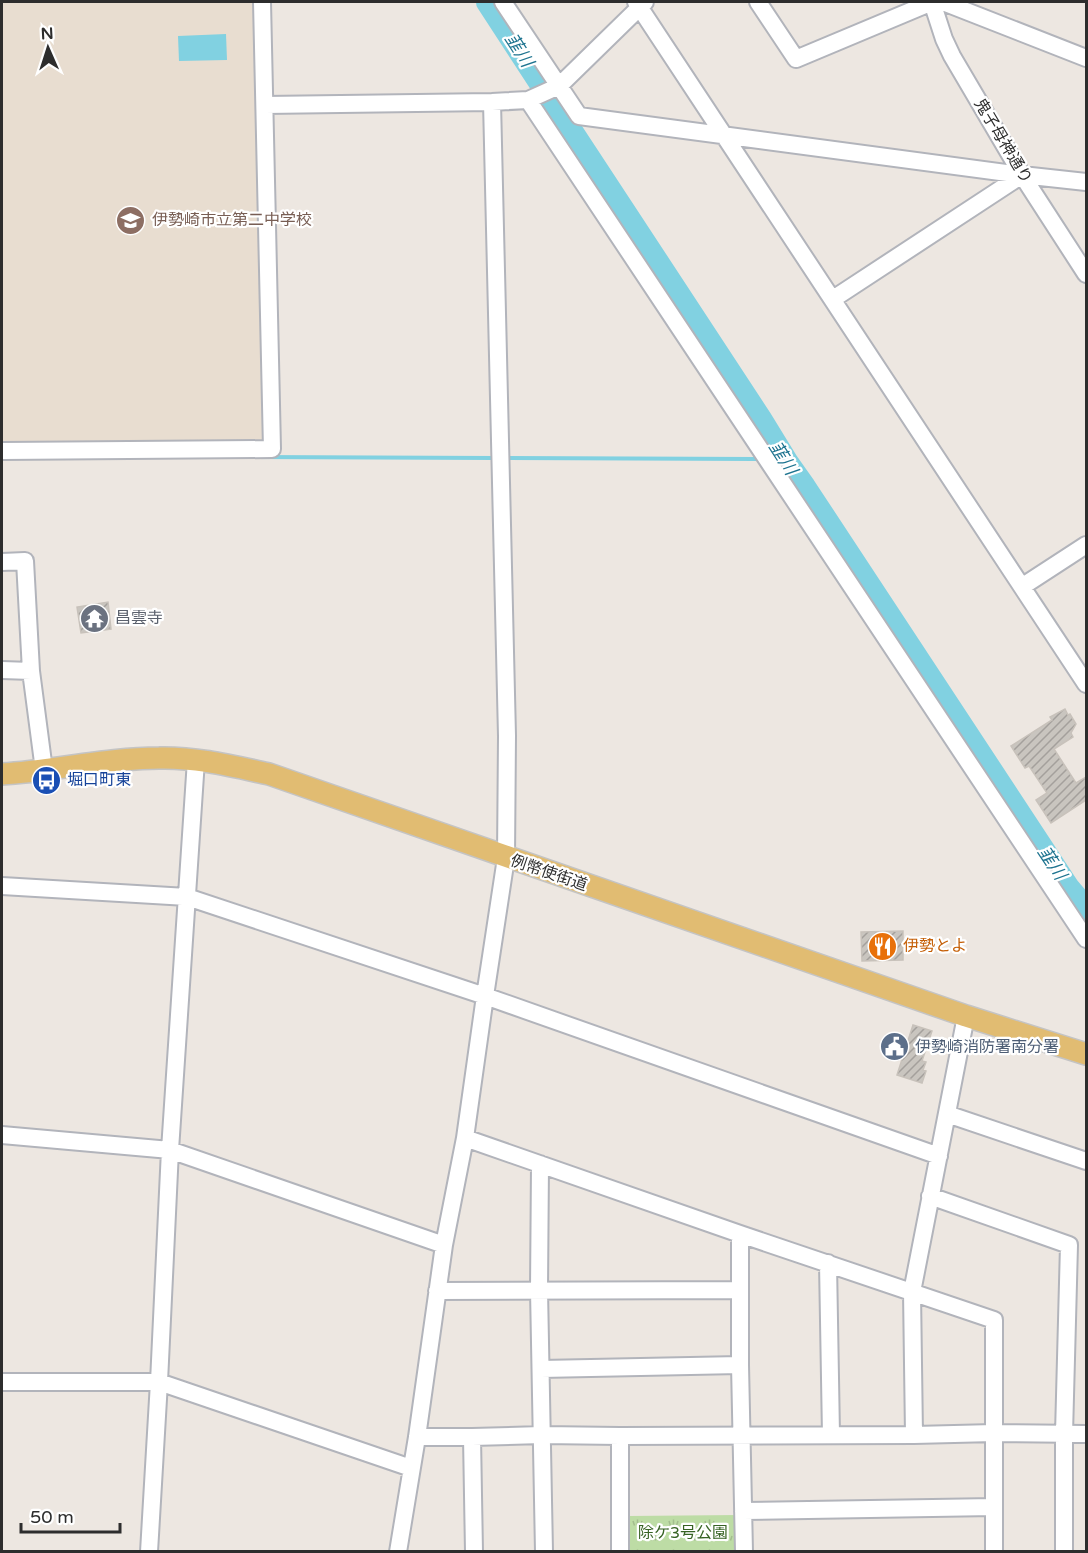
<svg xmlns="http://www.w3.org/2000/svg" width="1088" height="1553" font-family="'Varela Round','Noto Sans JP',sans-serif">
	<style>
		.education { fill: #e8ddd0 }
		.grass { fill: url(#grass-tufts) }
		.water { fill: #81d1e1 }
		.lines { fill: none; stroke-linecap: round; stroke-linejoin: round }
		.stream { stroke: #81d1e1; stroke-width: 4 }
		.river { stroke: #81d1e1; stroke-width: 24 }
		.building { fill: url(#building-hatch); stroke: #c8c2bb; stroke-width: 1.5 }
		.minor-casing { stroke: #b2b4bb; stroke-width: 20 }
		.major-casing { stroke: #c4c4c4; stroke-width: 24 }
		.minor { stroke: #fff; stroke-width: 16 }
		.major { stroke: #e1bc72; stroke-width: 21 }
		.labels { text-anchor: middle; dominant-baseline: central; stroke-width: 4.5; stroke-linejoin: round; paint-order: stroke }
		.street-label { font-size: 16px; fill: #2d2d2d; stroke: #fff }
		.education-label { font-size: 16px; fill: #785e54; stroke: #fff; text-anchor: start }
		.worship-label { font-size: 16px; fill: #5b616d; stroke: #fff; text-anchor: start }
		.transit-label { font-size: 16px; fill: #164399; stroke: #fff; text-anchor: start }
		.food-label { font-size: 16px; fill: #c56008; stroke: #fff; text-anchor: start }
		.service-label { font-size: 16px; fill: #4e5e75; stroke: #fff; text-anchor: start }
		.park-label { font-size: 16px; fill: #376324; stroke: #fff }
		.water-label { font-size: 18px; font-style: italic; fill: #1e7490; stroke: #fff }
	</style>
	<defs>
		<pattern id="grass-tufts" width="24" height="20" patternUnits="userSpaceOnUse" patternTransform="scale(1.5)"><rect width="24" height="20" fill="#bddca5"/><path d="M3 7l-1-3M5 7V3M7 7l1-3M15 17l-1-3M17 17v-4M19 17l1-3" fill="none" stroke="#a3bd8e"/></pattern>
		<pattern id="building-hatch" width="6" height="6" patternUnits="userSpaceOnUse" patternTransform="scale(1.5)"><rect width="6" height="6" fill="#c9c5bf"/><path d="M-1 1l2-2M0 6l6-6M5 7l2-2" fill="none" stroke="#a4a09c"/></pattern>
	</defs>
	<rect width="100%" height="100%" fill="#ede7e1"/>
	<path class="education" d="M 2,2 L 255,2 L 266,438 L 262,442 L 2,442 Z"/>
	<path class="grass" d="M 738,1515 L 738,1551 L 629,1551 L 628,1516 Z"/>
	<path class="water" d="M 226,34 L 227,60 L 179,61 L 178,36 Z"/>
	<g class="lines">
		<path class="stream" d="M 771,454 L 780,451
			M 254,457 L 494,458
			M 507,458 L 756,459"/>
		<path class="river" d="M 488,2 L 546,91 L 555,110 L 567,125 L 760,419 L 787,463 L 804,487 L 1068,888 L 1086,909"/>
	</g>
	<path class="building" d="M 108,602 L 111,629 L 81,633 L 77,607 Z
		M 1065,709 L 1068,715 L 1070,714 L 1076,724 L 1071,733 L 1073,737 L 1054,749 L 1076,783 L 1086,777 L 1086,800 L 1051,823 L 1036,800 L 1047,793 L 1029,766 L 1025,768 L 1011,746 L 1052,720 L 1050,717 Z
		M 903,931 L 903,960 L 862,961 L 861,932 Z
		M 913,1025 L 932,1031 L 922,1061 L 926,1062 L 923,1070 L 926,1071 L 922,1083 L 897,1075 Z"/>
	<g class="lines">
		<defs>
			<path id="minor" d="M 503,2 L 579,116 L 1022,175 L 1086,182
				M 636,2 L 1086,684
				M 758,2 L 796,59 L 932,2 L 943,2 L 1086,58
				M 932,2 L 944,39 L 952,56 L 1022,175 L 1086,274
				M 528,100 L 1086,939
				M 265,105 L 492,102 L 528,100 L 559,86 L 645,2
				M 833,299 L 1022,175
				M 2,451 L 272,449 L 262,2
				M 2,562 L 25,561 L 31,671 L 2,670
				M 1023,586 L 1086,545
				M 31,671 L 44,770
				M 2,886 L 187,897 L 485,996 L 939,1156
				M 947,1114 L 1086,1161
				M 2,1135 L 170,1150 L 444,1245
				M 465,1138 L 740,1234 L 994,1320 L 994,1552
				M 540,1164 L 539,1290 L 544,1552
				M 930,1196 L 1069,1245 L 1064,1434 L 1064,1552
				M 740,1234 L 740,1365 L 744,1552
				M 828,1263 L 831,1435
				M 437,1291 L 740,1290
				M 541,1369 L 740,1365
				M 2,1382 L 159,1382 L 411,1468
				M 914,1435 L 912,1292 L 966,1016
				M 417,1437 L 472,1437 L 542,1435 L 620,1436 L 914,1435 L 994,1433 L 1086,1434
				M 472,1437 L 474,1552
				M 743,1511 L 994,1507
				M 149,1552 L 159,1382 L 170,1150 L 196,760
				M 398,1552 L 417,1437 L 444,1245 L 465,1138 L 485,996 L 506,858 L 507,736 L 492,102
				M 620,1552 L 620,1436"/>
			<path id="major" d="M 2,774 C 54,771 106,758 159,758 C 196,757 232,766 269,774 L 966,1016 L 1086,1054"/>
		</defs>
		<use href="#minor" class="minor-casing"/>
		<use href="#major" class="major-casing"/>
		<use href="#minor" class="minor"/>
		<use href="#major" class="major"/>
	</g>
	<defs>
		<symbol id="school-disc" viewBox="-11 -11 22 22"><circle r="9.5" fill="#8d6e63" stroke="#fff"/><path d="M0-5L7-2L0 1L-7-2ZM-4 1L0 2.5L4 1V4Q0 6-4 4Z" fill="#fff"/></symbol>
		<symbol id="temple-disc" viewBox="-11 -11 22 22"><circle r="9.5" fill="#6b7280" stroke="#fff"/><path d="M0-6L5-2H3V0L6.5 2.5H4V6H1.5V3h-3V6H-4V2.5H-6.5L-3 0V-2H-5Z" fill="#fff"/></symbol>
		<symbol id="bus-disc" viewBox="-11 -11 22 22"><circle r="9.5" fill="#1a4fb4" stroke="#fff"/><path d="M-5-6H5V4H4V6H2V4H-2V6H-4V4H-5ZM-3.5-4V0h7V-4ZM-3.5 1.2v1.5H-2V1.2ZM2 1.2v1.5H3.5V1.2Z" fill="#fff"/></symbol>
		<symbol id="restaurant-disc" viewBox="-11 -11 22 22"><circle r="9.5" fill="#e8710a" stroke="#fff"/><path d="M-5-6h1v4h1v-4h1v4h1v-4h1v5L-1.5 .5V6h-2V.5L-5-1ZM5-6V6H3V1.5H1.5Q1.5-4 5-6Z" fill="#fff"/></symbol>
		<symbol id="civic-disc" viewBox="-11 -11 22 22"><circle r="9.5" fill="#5c6f8a" stroke="#fff"/><path d="M-.6-6.5H3V-4.5H.6V-3L4-1V1h2V6H-6V1h2V-1L-.6-3ZM-1.2 2.5V6h2.4V2.5Z" fill="#fff"/></symbol>
	</defs>
	<g fill-rule="evenodd">
		<use href="#school-disc" x="114" y="204" width="33" height="33"/>
		<use href="#temple-disc" x="78" y="602" width="33" height="33"/>
		<use href="#bus-disc" x="30" y="764" width="33" height="33"/>
		<use href="#restaurant-disc" x="866" y="930" width="33" height="33"/>
		<use href="#civic-disc" x="878" y="1030" width="33" height="33"/>
	</g>
	<g class="labels">
		<g class="street-label">
			<text transform="translate(1003 141) rotate(59)">鬼子母神通り</text>
			<text transform="translate(549 873) rotate(19)">例幣使街道</text>
		</g>
		<g class="education-label">
			<text x="152" y="220">伊勢崎市立第二中学校</text>
		</g>
		<g class="worship-label">
			<text x="115" y="618">昌雲寺</text>
		</g>
		<g class="transit-label">
			<text x="67" y="780">堀口町東</text>
		</g>
		<g class="food-label">
			<text x="903" y="946">伊勢とよ</text>
		</g>
		<g class="service-label">
			<text x="915" y="1047">伊勢崎消防署南分署</text>
		</g>
		<g class="park-label">
			<text x="683" y="1533">除ケ3号公園</text>
		</g>
		<g class="water-label">
			<text transform="translate(519 50) rotate(57)">韮川</text>
			<text transform="translate(783 458) rotate(57)">韮川</text>
			<text transform="translate(1052 863) rotate(56)">韮川</text>
		</g>
	</g>
	<rect width="1088" height="1553" fill="none" stroke="#2d2d2d" stroke-width="6"/>
	<g transform="translate(48 48) rotate(357)" stroke="#ffffff" stroke-width="4.5" paint-order="stroke">
	<path d="M0-4.5L10 22L0 15L-10 22Z" fill="#2d2d2d"/>
	<text y="-9" font-size="16" font-weight="bold" text-anchor="middle" fill="#2d2d2d">N</text>
	</g>
	<path d="M21 1523v9h99v-9" fill="none" stroke="#2d2d2d" stroke-width="3"/>
	<text x="30" y="1523" font-size="18" fill="#2d2d2d" stroke="#ffffff" stroke-width="4.5" paint-order="stroke">50 m</text>
</svg>
